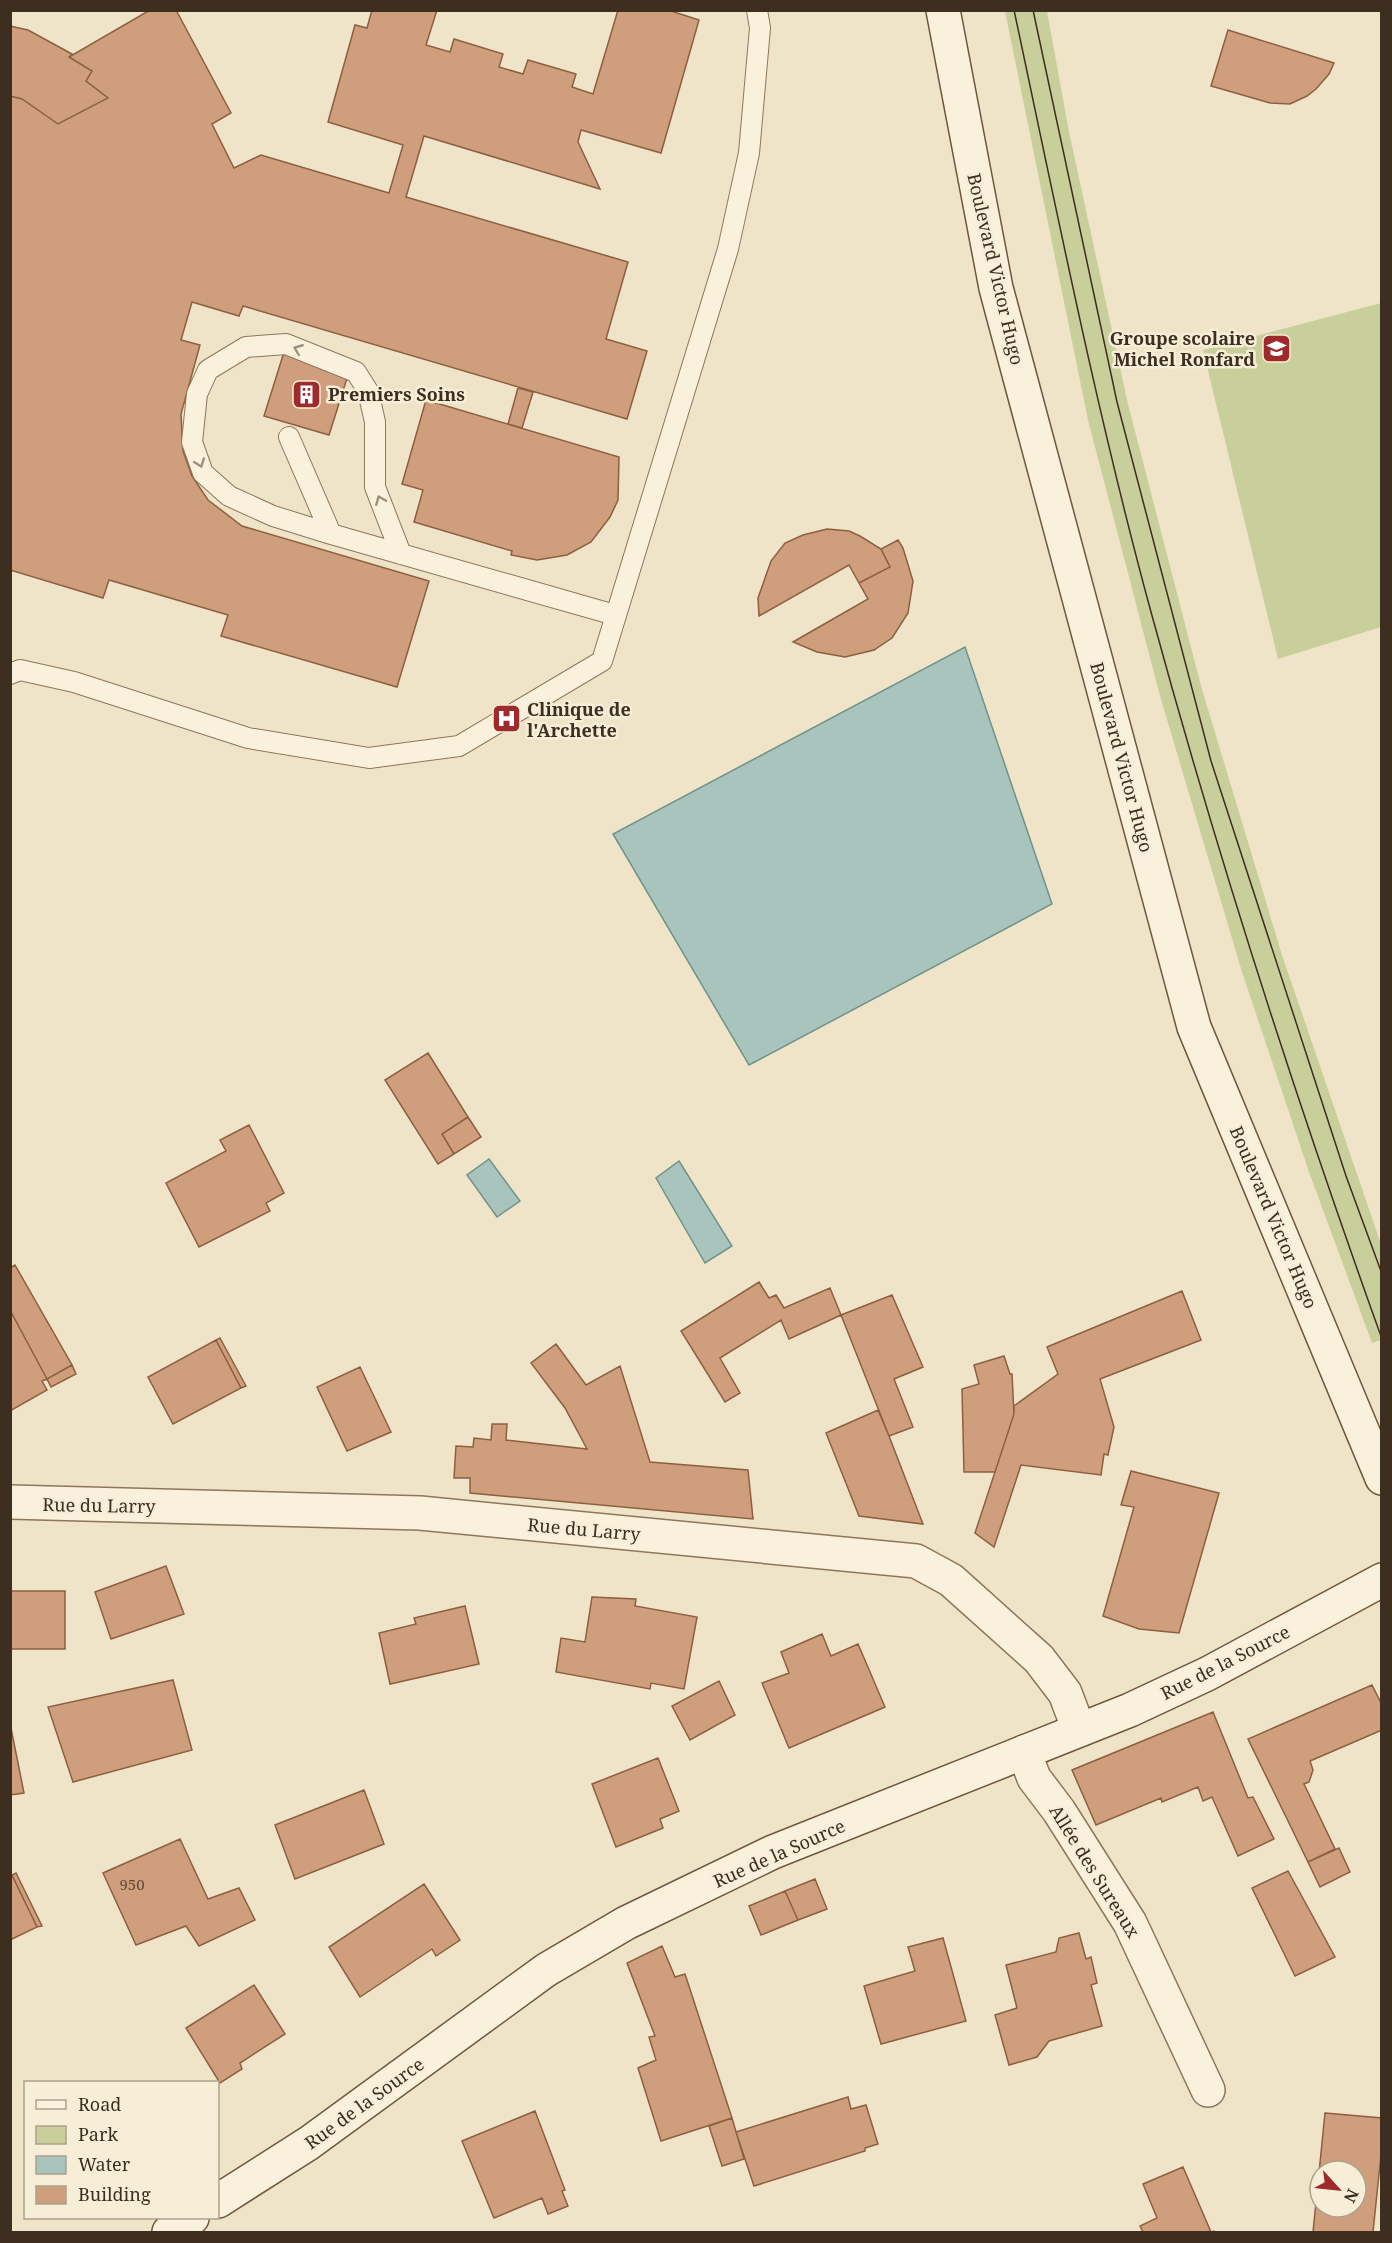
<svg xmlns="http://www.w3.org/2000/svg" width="1392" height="2243" font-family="'Noto Serif',serif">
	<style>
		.green { fill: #c9cf9b }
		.water { fill: #a9c4bc; stroke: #6f938a; stroke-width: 1.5 }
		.building { fill: #cf9f7d; stroke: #8d5f41; stroke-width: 1.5; fill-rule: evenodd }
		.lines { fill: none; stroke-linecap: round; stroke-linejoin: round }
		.lane-casing { stroke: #8d765c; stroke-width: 22 }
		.street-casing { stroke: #8d765c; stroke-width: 36 }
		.secondary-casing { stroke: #6f573f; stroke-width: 36 }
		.lane { stroke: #faf1dc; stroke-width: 20 }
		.street { stroke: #faf1dc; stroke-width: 33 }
		.secondary { stroke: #faf1dc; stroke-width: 33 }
		.tram { stroke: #3d2e20; stroke-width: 1.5 }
		.oneway { stroke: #9c907e }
		.labels { text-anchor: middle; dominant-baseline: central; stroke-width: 5; stroke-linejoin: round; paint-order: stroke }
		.number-label { font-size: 15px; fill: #624a37 }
		.street-label { font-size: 18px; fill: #3d2e20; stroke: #f7eed8 }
		.poi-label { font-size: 18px; font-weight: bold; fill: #3d2e20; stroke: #f7eed8; text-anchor: start }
	</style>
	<rect width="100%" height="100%" fill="#f0e4c8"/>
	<path class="green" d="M 1005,11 L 1047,11 L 1069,132 L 1128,404 L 1201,686 L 1282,955 L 1381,1244 L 1381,1340 L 1372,1343 L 1309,1172 L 1242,972 L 1160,696 L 1088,420 Z
		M 1381,303 L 1381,627 L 1278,659 L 1203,350 Z"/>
	<path class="water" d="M 965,647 L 1052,904 L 749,1065 L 613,834 Z
		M 489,1159 L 520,1201 L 497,1217 L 467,1175 Z
		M 679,1161 L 732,1246 L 705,1263 L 656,1178 Z"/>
	<path class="building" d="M 150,10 L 176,10 L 231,113 L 212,124 L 234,168 L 261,155 L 389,193 L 403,145 L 328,122 L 355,25 L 367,28 L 372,10 L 437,10 L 426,45 L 450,52 L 454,39 L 503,54 L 499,67 L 523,74 L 528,60 L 576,74 L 572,87 L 593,94 L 618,10 L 668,10 L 699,20 L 661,153 L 581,130 L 578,142 L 600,189 L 424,136 L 406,197 L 628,262 L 606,339 L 647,351 L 627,419 L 243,306 L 239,316 L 192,302 L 181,340 L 200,345 L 181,414 L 183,451 L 192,476 L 208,500 L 242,526 L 429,581 L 397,687 L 221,636 L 228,615 L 109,580 L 103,598 L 10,570 L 10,96 L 22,99 L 58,124 L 108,98 L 86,81 L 92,71 L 69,57 Z
		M 10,26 L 28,30 L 72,54 L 69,57 L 92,71 L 86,81 L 108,98 L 58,124 L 22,99 L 10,96 Z
		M 1228,30 L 1334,63 L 1329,74 L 1316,89 L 1307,96 L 1290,104 L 1270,103 L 1211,86 Z
		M 284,352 L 349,372 L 329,435 L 264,416 Z
		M 518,388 L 533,392 L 522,428 L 508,424 Z
		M 426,400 L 619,457 L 618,500 L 610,517 L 591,542 L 567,555 L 537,560 L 511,555 L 512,551 L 414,522 L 423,490 L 402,484 Z
		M 827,529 L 849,531 L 860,536 L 881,549 L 890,567 L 859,583 L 849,565 L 759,616 L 758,598 L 771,561 L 785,543 L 803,535 Z
		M 898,540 L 903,548 L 913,581 L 908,613 L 892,638 L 874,650 L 845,657 L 817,652 L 793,642 L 868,599 L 859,583 L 890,567 L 881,549 Z
		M 428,1053 L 468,1117 L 442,1134 L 454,1154 L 438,1164 L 385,1080 Z
		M 468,1117 L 481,1137 L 454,1154 L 442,1134 Z
		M 249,1125 L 284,1193 L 266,1203 L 270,1211 L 199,1247 L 166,1183 L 226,1151 L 220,1140 Z
		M 15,1265 L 72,1365 L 47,1379 L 10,1310 L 10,1268 Z
		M 759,1282 L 769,1298 L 776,1295 L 784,1308 L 830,1288 L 841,1315 L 789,1339 L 781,1320 L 720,1358 L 740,1393 L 725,1402 L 681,1331 Z
		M 1182,1291 L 1201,1340 L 1100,1379 L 1114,1427 L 1108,1455 L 1104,1454 L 1101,1475 L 1021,1465 L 994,1547 L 975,1533 L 1014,1414 L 1014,1406 L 1058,1374 L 1047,1347 Z
		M 892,1295 L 923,1367 L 894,1379 L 913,1427 L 889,1436 L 841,1315 Z
		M 10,1310 L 47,1379 L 42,1381 L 47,1390 L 10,1411 Z
		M 220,1338 L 246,1386 L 241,1388 L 216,1340 Z
		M 216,1340 L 241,1388 L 173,1424 L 148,1377 Z
		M 556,1344 L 586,1385 L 620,1366 L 650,1462 L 748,1470 L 753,1519 L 470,1493 L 470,1478 L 454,1478 L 456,1446 L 473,1447 L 474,1438 L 491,1440 L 492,1424 L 507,1424 L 506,1440 L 587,1449 L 565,1408 L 531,1363 Z
		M 1004,1356 L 1010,1374 L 1012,1374 L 1014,1414 L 995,1472 L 964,1472 L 962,1389 L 979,1384 L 974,1365 Z
		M 72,1365 L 76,1374 L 51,1387 L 47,1379 Z
		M 360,1367 L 391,1432 L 347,1451 L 317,1387 Z
		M 878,1410 L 889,1436 L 923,1524 L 859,1516 L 826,1433 Z
		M 1131,1471 L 1219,1493 L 1179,1633 L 1139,1629 L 1103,1616 L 1134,1507 L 1121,1505 Z
		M 166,1566 L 184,1614 L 111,1639 L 95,1592 Z
		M 10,1591 L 65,1591 L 65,1649 L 10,1649 Z
		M 592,1597 L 636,1599 L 635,1606 L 697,1617 L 684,1689 L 651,1683 L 650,1689 L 556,1672 L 561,1638 L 585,1642 Z
		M 465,1606 L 479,1664 L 390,1684 L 379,1633 L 416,1624 L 414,1618 Z
		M 822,1634 L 831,1656 L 858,1644 L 885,1707 L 789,1748 L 762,1683 L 789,1673 L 781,1652 Z
		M 173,1680 L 192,1750 L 73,1782 L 48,1707 Z
		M 719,1681 L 735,1715 L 690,1740 L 672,1706 Z
		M 1372,1685 L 1382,1705 L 1382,1730 L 1310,1761 L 1313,1770 L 1309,1782 L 1304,1784 L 1335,1849 L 1308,1862 L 1248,1739 Z
		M 1213,1712 L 1248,1798 L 1253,1797 L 1274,1839 L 1238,1856 L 1212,1797 L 1203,1801 L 1198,1787 L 1162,1802 L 1161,1798 L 1096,1825 L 1072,1770 Z
		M 10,1723 L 24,1793 L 10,1795 Z
		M 658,1758 L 679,1811 L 660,1819 L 663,1828 L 616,1847 L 592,1784 Z
		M 364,1790 L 384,1844 L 295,1879 L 275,1825 Z
		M 180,1839 L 208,1899 L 239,1888 L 255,1920 L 199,1946 L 186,1926 L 136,1945 L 103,1873 Z
		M 1339,1848 L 1350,1872 L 1320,1887 L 1308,1862 Z
		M 1288,1871 L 1335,1957 L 1295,1976 L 1252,1888 Z
		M 16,1873 L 42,1926 L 37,1927 L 12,1875 Z
		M 12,1875 L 37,1927 L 10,1940 L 10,1876 Z
		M 815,1879 L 827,1909 L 798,1920 L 785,1891 Z
		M 424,1884 L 460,1940 L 436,1956 L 432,1949 L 360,1997 L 329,1947 Z
		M 785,1891 L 798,1920 L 761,1935 L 749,1906 Z
		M 1079,1933 L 1086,1959 L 1091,1957 L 1097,1983 L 1091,1985 L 1102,2026 L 1049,2041 L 1037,2057 L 1009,2065 L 995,2015 L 1017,2008 L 1006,1965 L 1056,1952 L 1059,1938 Z
		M 943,1938 L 966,2021 L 881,2044 L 864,1986 L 915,1971 L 908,1947 Z
		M 662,1946 L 675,1977 L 685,1974 L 732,2118 L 661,2141 L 638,2068 L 656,2060 L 649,2037 L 655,2036 L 627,1963 Z
		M 254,1985 L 285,2034 L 240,2063 L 242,2069 L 220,2083 L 186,2028 Z
		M 848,2097 L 851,2109 L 866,2105 L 878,2144 L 865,2148 L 865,2151 L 754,2186 L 736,2132 Z
		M 535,2111 L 565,2190 L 562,2191 L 568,2206 L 548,2214 L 542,2198 L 494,2218 L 462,2141 Z
		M 1325,2113 L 1382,2118 L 1382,2145 L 1373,2232 L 1313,2232 ZM 1320,2171 L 1356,2171 L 1356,2207 L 1320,2207 Z
		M 732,2118 L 744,2159 L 722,2166 L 709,2126 Z
		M 1183,2167 L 1211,2232 L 1214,2231 L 1215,2232 L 1143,2232 L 1140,2226 L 1157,2218 L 1143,2184 Z"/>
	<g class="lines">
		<defs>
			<path id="lane" d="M 289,437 L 331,534
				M 401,554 L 375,487 L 375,422 L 368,391 L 356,372 L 286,344 L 246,347 L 208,370 L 197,394 L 192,442 L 203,473 L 229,496 L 273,516 L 331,534 L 401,554 L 615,615
				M 10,674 L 20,670 L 74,682 L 248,738 L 369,758 L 459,746 L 602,661 L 728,249 L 749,153 L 760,28 L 757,10"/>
			<path id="street" d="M 10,1502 L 420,1513 L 916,1561 L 951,1580 L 1039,1659 L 1065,1693 L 1079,1730
				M 1024,1752 L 1034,1778 L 1059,1811 L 1130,1923 L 1208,2090"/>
			<path id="secondary" d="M 943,10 L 996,288 L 1194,1027 L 1382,1478
				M 218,2201 L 309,2143 L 546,1970 L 626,1923 L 773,1852 L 1130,1710 L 1207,1674 L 1382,1580
				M 169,2232 L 192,2218"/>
		</defs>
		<use href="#lane" class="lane-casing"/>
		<use href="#street" class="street-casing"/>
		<use href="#secondary" class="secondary-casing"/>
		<use href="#lane" class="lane"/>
		<use href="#street" class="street"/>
		<use href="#secondary" class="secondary"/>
		<path class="tram" d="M 1014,10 C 1057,212 1097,414 1151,612 C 1218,858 1296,1100 1382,1339
			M 1033,10 L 1117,402 L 1211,761 L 1346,1176 L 1382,1274"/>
	</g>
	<defs><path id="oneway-chevron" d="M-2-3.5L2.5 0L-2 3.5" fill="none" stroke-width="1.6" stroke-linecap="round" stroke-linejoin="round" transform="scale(1.5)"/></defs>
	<g class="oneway">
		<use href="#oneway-chevron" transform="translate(298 349) rotate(-158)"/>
		<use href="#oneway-chevron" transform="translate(200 463) rotate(70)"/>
		<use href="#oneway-chevron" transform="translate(380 500) rotate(-112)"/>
	</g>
	<defs>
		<symbol id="school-square" viewBox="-11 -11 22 22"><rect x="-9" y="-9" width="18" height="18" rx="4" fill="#9e2a2b" stroke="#f7eed8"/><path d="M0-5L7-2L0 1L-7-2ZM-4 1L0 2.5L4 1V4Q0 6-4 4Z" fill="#fff"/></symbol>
		<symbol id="building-square" viewBox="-11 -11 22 22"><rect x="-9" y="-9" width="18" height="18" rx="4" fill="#9e2a2b" stroke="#f7eed8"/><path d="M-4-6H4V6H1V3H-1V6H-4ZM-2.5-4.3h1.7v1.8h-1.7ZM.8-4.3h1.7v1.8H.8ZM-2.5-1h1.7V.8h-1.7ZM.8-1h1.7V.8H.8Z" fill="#fff"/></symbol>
		<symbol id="hospital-square" viewBox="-11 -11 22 22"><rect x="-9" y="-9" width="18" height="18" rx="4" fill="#9e2a2b" stroke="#f7eed8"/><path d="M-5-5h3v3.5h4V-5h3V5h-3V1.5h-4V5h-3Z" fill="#fff"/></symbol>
	</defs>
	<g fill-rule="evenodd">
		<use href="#school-square" x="1260" y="332" width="33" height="33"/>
		<use href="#building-square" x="290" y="378" width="33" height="33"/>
		<use href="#hospital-square" x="490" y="702" width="33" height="33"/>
	</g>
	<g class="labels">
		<g class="number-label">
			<text x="132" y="1884">950</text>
		</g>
		<g class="street-label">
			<text transform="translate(996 269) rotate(77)">Boulevard Victor Hugo</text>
			<text transform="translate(1122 757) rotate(75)">Boulevard Victor Hugo</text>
			<text transform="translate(1274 1217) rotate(67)">Boulevard Victor Hugo</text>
			<text transform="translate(99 1505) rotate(1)">Rue du Larry</text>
			<text transform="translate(584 1529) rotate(5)">Rue du Larry</text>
			<text transform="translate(1225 1662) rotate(-27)">Rue de la Source</text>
			<text transform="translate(779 1853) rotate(-24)">Rue de la Source</text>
			<text transform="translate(1095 1871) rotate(58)">Allée des Sureaux</text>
			<text transform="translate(364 2103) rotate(-36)">Rue de la Source</text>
		</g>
		<g class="poi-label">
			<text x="1255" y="338" text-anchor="end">Groupe scolaire<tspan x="1255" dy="21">Michel Ronfard</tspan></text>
			<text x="328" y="394">Premiers Soins</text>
			<text x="527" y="709">Clinique de<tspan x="527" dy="21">l'Archette</tspan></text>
		</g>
	</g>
	<rect width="1392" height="2243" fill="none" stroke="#3d2e20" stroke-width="24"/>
	<rect x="24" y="2081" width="195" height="138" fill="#f7eed8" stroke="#ada18e" stroke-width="1.5"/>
	<rect x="36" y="2100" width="30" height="9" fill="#faf1dc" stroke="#ada18e" stroke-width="1.5"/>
	<text x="78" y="2111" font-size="18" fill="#3d2e20">Road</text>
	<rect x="36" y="2126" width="30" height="18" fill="#c9cf9b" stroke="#ada18e" stroke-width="1.5"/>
	<text x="78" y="2141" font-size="18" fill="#3d2e20">Park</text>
	<rect x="36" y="2156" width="30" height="18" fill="#a9c4bc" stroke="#ada18e" stroke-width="1.5"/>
	<text x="78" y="2171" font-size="18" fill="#3d2e20">Water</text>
	<rect x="36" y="2186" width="30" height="18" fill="#cf9f7d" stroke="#ada18e" stroke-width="1.5"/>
	<text x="78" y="2201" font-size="18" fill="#3d2e20">Building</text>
	<g transform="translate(1338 2189) rotate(117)"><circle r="28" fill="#f7eed8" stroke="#ada18e" stroke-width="1.5"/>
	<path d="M0-4.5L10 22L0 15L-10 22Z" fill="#9e2a2b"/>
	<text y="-9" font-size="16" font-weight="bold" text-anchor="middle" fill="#3d2e20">N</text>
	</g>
</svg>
